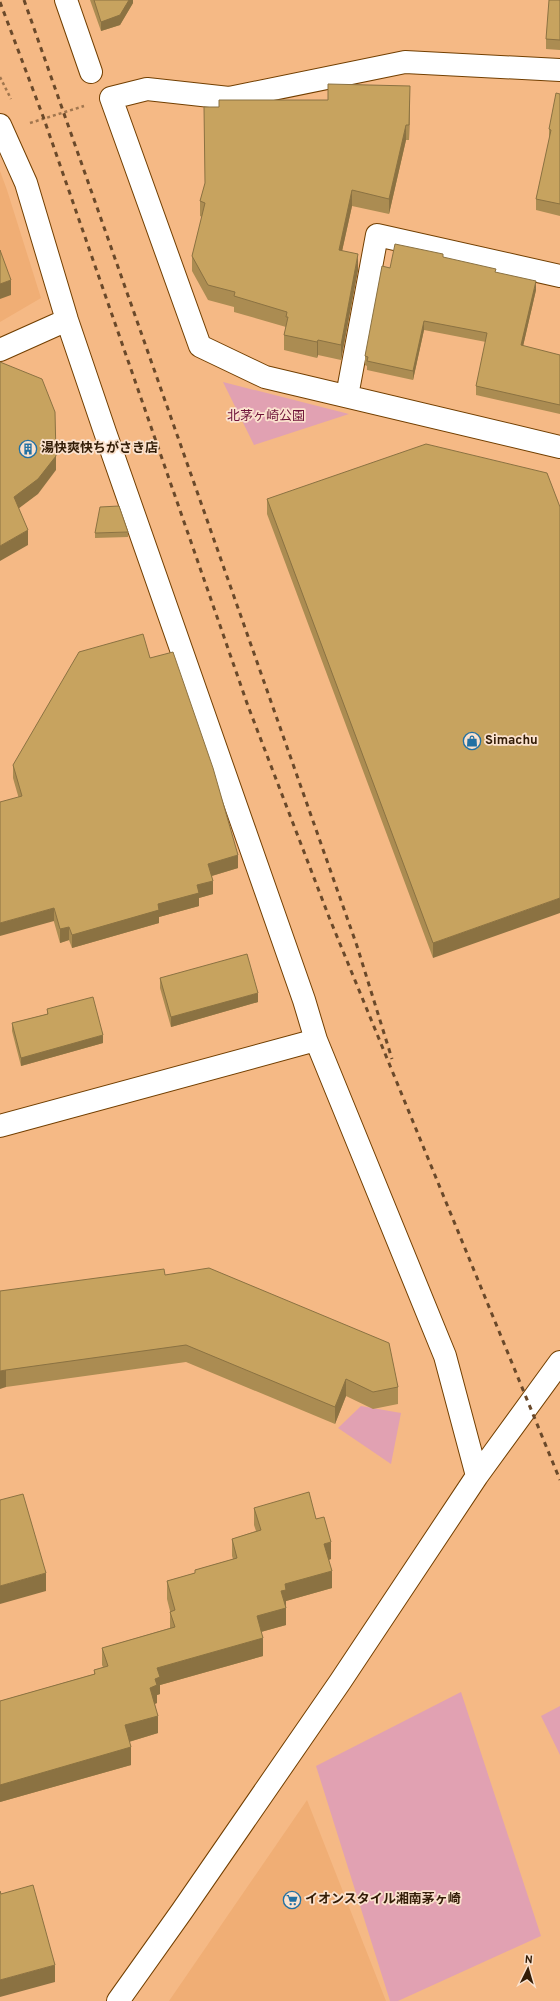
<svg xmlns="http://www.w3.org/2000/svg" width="560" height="2001" font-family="Overpass,'Noto Sans JP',sans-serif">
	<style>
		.built { fill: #f0ae75 }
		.green { fill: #e1a1b2 }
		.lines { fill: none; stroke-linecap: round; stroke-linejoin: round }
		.minor-casing { stroke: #723f01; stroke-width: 24 }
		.path { stroke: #a1764e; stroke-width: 2.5; stroke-dasharray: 3 3; stroke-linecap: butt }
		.minor { stroke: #fff; stroke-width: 22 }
		.rail { stroke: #6a492a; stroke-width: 3; stroke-dasharray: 5 5; stroke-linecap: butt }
		.wall { fill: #ab8c52 }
		.shaded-wall { fill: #8b7242 }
		.building { fill: #c7a35f; stroke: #8b7242 }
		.labels { text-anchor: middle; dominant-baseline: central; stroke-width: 3.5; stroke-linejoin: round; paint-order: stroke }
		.park-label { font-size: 13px; fill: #6e1339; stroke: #fbe2ce }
		.poi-label { font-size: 13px; font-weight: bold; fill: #321c06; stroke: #fbe2ce; text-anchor: start }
	</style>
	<rect width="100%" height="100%" fill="#f5b985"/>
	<path class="built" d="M 0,171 L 7,190 L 41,298 L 0,322 Z
		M 307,1800 L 386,2001 L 169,2001 Z"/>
	<path class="green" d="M 223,382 L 349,414 L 254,445 Z
		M 361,1406 L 401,1413 L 391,1464 L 338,1428 Z
		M 461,1692 L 541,1936 L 398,2001 L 390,2001 L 316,1766 Z
		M 560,1706 L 560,1755 L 541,1716 Z"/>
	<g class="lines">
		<defs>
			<path id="minor" d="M 66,0 L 91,72
				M 560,70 L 405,62 L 229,98 L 147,89 L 111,98 L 200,346 L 265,377 L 560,447
				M 0,125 L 26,183 L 67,320 L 105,432 L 304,1000 L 316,1040 L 445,1356 L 477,1476
				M 0,350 L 67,320
				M 347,396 L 377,235 L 560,276
				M 0,1126 L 316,1040
				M 118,2001 L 182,1911 L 340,1682 L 477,1476 L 560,1362"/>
		</defs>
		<use href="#minor" class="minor-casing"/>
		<path class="path" d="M 0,77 L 11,99
			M 30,123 L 84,106"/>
		<use href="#minor" class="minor"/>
		<path class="rail" d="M 24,0 L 357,946 L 392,1059
			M 0,2 L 44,119 L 248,706 L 329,917 L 560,1480"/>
	</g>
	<path class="wall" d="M 90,0 L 133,0 L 133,3 L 120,25 L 101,31 Z
		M 560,0 L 560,50 L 546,49 L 546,39 Z
		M 560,94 L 560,216 L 536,210 L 536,199 L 549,141 L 549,129 Z
		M 410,101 L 409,140 L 406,140 L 389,214 L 352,206 L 342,251 L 358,270 L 341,360 L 318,355 L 317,358 L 284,350 L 284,335 L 286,327 L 234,312 L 234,307 L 208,300 L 192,271 L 192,256 L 202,217 L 200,216 L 200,201 L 205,184 L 219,107 Z
		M 443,258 L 496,273 L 536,290 L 523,346 L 560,355 L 560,414 L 476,395 L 476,386 L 486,342 L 424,330 L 413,380 L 367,370 L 367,366 L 365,365 L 365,356 L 390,268 Z
		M 547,473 L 433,958 L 267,514 L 267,499 Z
		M 128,532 L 128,537 L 95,538 L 95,533 Z
		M 150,658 L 238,868 L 212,876 L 213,894 L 199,898 L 199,906 L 159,917 L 159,923 L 72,948 L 69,940 L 60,943 L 13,778 L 13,765 Z
		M 160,978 L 258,1002 L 171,1027 L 160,988 Z
		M 47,1009 L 103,1043 L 21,1066 L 12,1031 L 12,1023 L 47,1014 Z
		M 165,1275 L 398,1387 L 398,1404 L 373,1409 L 346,1396 L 335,1424 L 186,1362 L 6,1387 L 0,1291 Z
		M 254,1508 L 316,1519 L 331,1559 L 329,1560 L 332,1588 L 286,1601 L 286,1625 L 261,1632 L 263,1656 L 160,1685 L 160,1694 L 157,1695 L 157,1703 L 155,1704 L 158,1733 L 129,1742 L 131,1765 L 0,1802 L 0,1701 L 94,1674 L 94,1670 L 103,1667 L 102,1665 L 102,1648 L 170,1628 L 170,1611 L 167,1599 L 167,1581 L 195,1573 L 195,1570 L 233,1559 L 232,1556 L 232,1539 L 256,1531 L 254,1525 Z"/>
	<path class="shaded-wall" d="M 129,0 L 133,0 L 133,3 L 120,25 L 101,31 L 101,22 Z
		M 410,86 L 410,101 L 409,140 L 409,125 Z
		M 406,125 L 406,140 L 389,214 L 389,199 Z
		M 352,190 L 352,206 L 339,265 L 339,250 Z
		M 358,254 L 358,270 L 341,360 L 341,345 Z
		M 11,280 L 11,295 L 0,299 L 0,284 Z
		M 536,281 L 536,290 L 521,355 L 521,345 Z
		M 424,321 L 424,330 L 413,380 L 413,371 Z
		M 318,340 L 318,355 L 317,358 L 317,342 Z
		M 56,456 L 56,470 L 38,494 L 14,512 L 14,497 Z
		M 28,530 L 28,545 L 0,561 L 0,546 Z
		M 238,855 L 238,868 L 208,877 L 208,864 Z
		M 213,881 L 213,894 L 199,898 L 199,906 L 159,917 L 159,923 L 72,948 L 72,935 L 197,885 Z
		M 560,898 L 560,913 L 433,958 L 433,943 Z
		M 54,908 L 54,921 L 0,936 L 0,923 Z
		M 69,927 L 69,940 L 60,943 L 60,929 Z
		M 258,993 L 258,1002 L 171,1027 L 171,1017 Z
		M 103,1035 L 103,1043 L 21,1066 L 21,1058 Z
		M 6,1370 L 6,1387 L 0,1389 L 0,1371 Z
		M 346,1379 L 346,1396 L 335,1424 L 335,1407 Z
		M 331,1542 L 331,1559 L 324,1561 L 324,1544 Z
		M 332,1571 L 332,1588 L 286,1601 L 286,1607 L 281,1609 L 281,1591 L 285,1584 Z
		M 46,1573 L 46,1591 L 0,1604 L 0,1586 Z
		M 286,1608 L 286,1625 L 257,1633 L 257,1616 Z
		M 263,1638 L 263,1656 L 160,1685 L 160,1694 L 157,1695 L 157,1703 L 150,1705 L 150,1688 L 155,1679 L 157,1668 Z
		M 158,1716 L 158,1733 L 125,1743 L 125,1725 Z
		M 131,1747 L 131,1765 L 0,1802 L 0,1785 Z
		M 55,1965 L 55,1982 L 0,1997 L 0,1980 Z"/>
	<path class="building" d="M 94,0 L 129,0 L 120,15 L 101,22 Z
		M 549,0 L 560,0 L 560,40 L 546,39 Z
		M 328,84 L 410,86 L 409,125 L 406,125 L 389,199 L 352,190 L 339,250 L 358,254 L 341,345 L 318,340 L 317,342 L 284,335 L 288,317 L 286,317 L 287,312 L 234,296 L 235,292 L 208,285 L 192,256 L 205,203 L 200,201 L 205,183 L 204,107 L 219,107 L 219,100 L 328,100 Z
		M 556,93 L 560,94 L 560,204 L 536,199 L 551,130 L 549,129 Z
		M 395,244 L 443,254 L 443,257 L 496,269 L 495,272 L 536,281 L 521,345 L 560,355 L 560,405 L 476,386 L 487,333 L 424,321 L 413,371 L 367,361 L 368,357 L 365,356 L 382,266 L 390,268 Z
		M 0,250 L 11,280 L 0,284 Z
		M 0,362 L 42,379 L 55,412 L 56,456 L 38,479 L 14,497 L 28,530 L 0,546 Z
		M 426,444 L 547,473 L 560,507 L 560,898 L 433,943 L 267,499 Z
		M 119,506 L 128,532 L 95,533 L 100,507 Z
		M 143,634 L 150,658 L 173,652 L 213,768 L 238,855 L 208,864 L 213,881 L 197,885 L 199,893 L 158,904 L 159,910 L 72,935 L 69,927 L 60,929 L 54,908 L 0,923 L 0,802 L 22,796 L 13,765 L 79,652 Z
		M 247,954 L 258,993 L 171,1017 L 160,978 Z
		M 93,997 L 103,1035 L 21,1058 L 12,1023 L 48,1014 L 47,1009 Z
		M 209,1268 L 389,1343 L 398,1387 L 373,1392 L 346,1379 L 335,1407 L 186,1345 L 6,1370 L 0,1371 L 0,1291 L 164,1269 L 165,1275 Z
		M 309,1492 L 316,1519 L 324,1517 L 331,1542 L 324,1544 L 332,1571 L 285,1584 L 286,1590 L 281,1591 L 286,1608 L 257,1616 L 263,1638 L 157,1668 L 160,1677 L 155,1679 L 157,1685 L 150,1688 L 158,1716 L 125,1725 L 131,1747 L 0,1785 L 0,1701 L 95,1674 L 94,1670 L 108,1666 L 102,1648 L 175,1627 L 170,1612 L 175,1610 L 167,1581 L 195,1573 L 195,1570 L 237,1558 L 232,1539 L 261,1530 L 254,1508 Z
		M 23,1494 L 46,1573 L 0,1586 L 0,1500 Z
		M 33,1885 L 55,1965 L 0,1980 L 0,1891 L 1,1894 Z"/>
	<defs>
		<symbol id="building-ring" viewBox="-11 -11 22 22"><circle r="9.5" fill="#fbe2ce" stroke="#2271a3" stroke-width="1.5"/><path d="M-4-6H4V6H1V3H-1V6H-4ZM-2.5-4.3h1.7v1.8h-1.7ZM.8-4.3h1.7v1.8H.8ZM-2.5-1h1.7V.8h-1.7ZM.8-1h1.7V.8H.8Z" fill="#2271a3"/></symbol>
		<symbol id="shop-ring" viewBox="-11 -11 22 22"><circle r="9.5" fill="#fbe2ce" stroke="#2271a3" stroke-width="1.5"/><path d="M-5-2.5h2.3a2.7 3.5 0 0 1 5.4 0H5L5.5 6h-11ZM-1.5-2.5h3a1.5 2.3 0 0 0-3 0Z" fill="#2271a3"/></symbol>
		<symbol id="supermarket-ring" viewBox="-11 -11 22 22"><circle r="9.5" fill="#fbe2ce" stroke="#2271a3" stroke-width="1.5"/><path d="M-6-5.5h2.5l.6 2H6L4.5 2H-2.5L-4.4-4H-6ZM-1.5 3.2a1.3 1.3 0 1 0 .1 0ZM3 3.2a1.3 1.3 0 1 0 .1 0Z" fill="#2271a3"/></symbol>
	</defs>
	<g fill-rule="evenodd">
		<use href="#building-ring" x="18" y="439" width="20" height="20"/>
		<use href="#shop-ring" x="462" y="731" width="20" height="20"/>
		<use href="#supermarket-ring" x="282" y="1890" width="20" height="20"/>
	</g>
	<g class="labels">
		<g class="park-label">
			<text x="266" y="417">北茅ヶ崎公園</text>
		</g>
		<g class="poi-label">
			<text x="41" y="449">湯快爽快ちがさき店</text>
			<text x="485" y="741">Simachu</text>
			<text x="305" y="1900">イオンスタイル湘南茅ヶ崎</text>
		</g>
	</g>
	<g transform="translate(528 1969) rotate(5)" stroke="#fbe2ce" stroke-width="3" paint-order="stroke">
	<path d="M0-3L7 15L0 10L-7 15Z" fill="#321c06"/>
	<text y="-6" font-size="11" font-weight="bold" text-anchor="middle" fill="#321c06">N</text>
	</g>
</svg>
